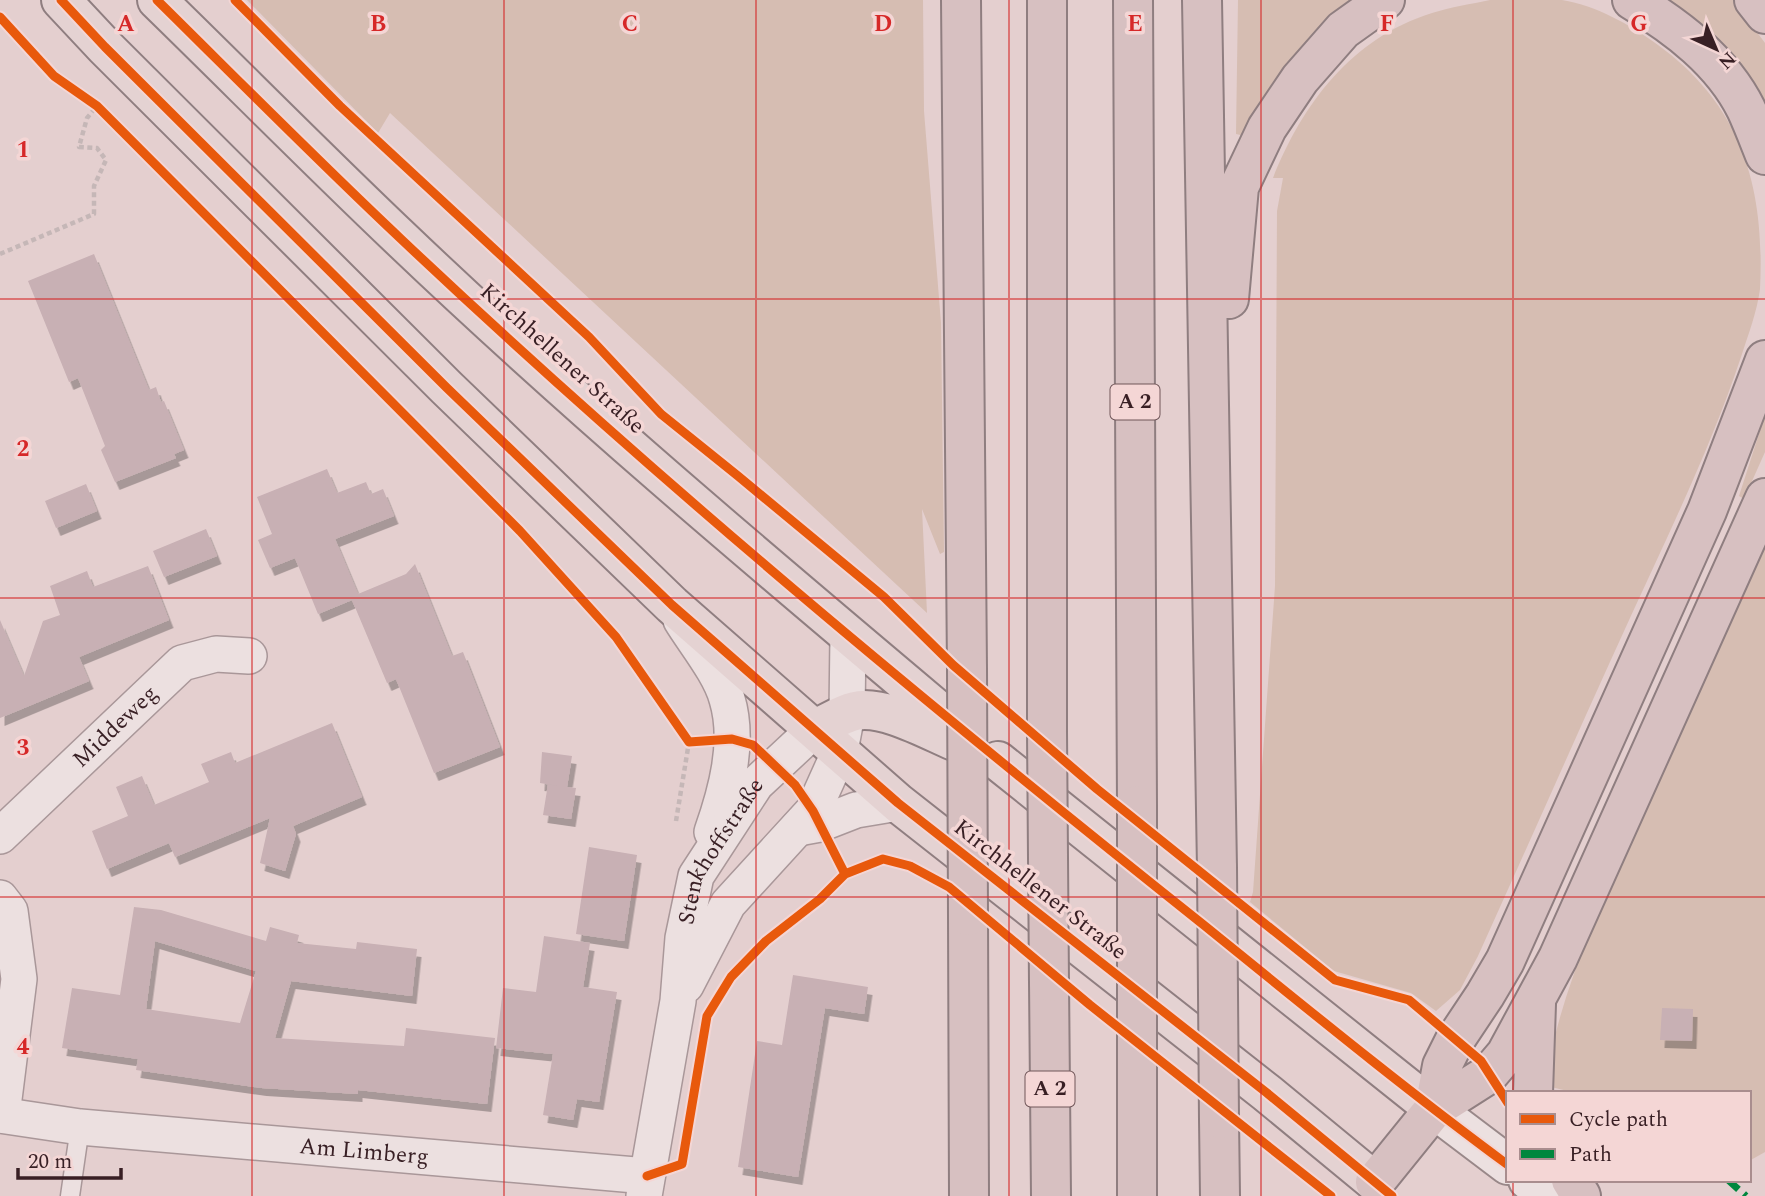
<svg xmlns="http://www.w3.org/2000/svg" width="1765" height="1196" font-family="Spectral,serif">
	<style>
		.green { fill: #d6bdb2 }
		.building { fill: #c8b0b4; fill-rule: evenodd; filter: url(#shadow) }
		.lines { fill: none; stroke-linecap: round; stroke-linejoin: round }
		.lane-casing { stroke: #a99799; stroke-width: 21 }
		.street-casing { stroke: #a99799; stroke-width: 38 }
		.secondary-casing { stroke: #998889; stroke-width: 42 }
		.primary-casing { stroke: #8f7e80; stroke-width: 42 }
		.highway-casing { stroke: #8f7e80; stroke-width: 42 }
		.path { stroke: #c5b7b7; stroke-width: 4.5; stroke-dasharray: 5 3.5; stroke-linecap: butt }
		.lane { stroke: #ece0e0; stroke-width: 18 }
		.street { stroke: #ece0e0; stroke-width: 35 }
		.secondary { stroke: #ece0e0; stroke-width: 38 }
		.primary { stroke: #e4d2d2; stroke-width: 38 }
		.highway { stroke: #d7c0c1; stroke-width: 38 }
		.highway-bridge-casing { stroke: #8f7e80; stroke-width: 42; stroke-linecap: butt }
		.highway-bridge { stroke: #d7c0c1; stroke-width: 38 }
		.quiet { stroke: #00873e; stroke-width: 7; stroke-dasharray: 14 7; stroke-linecap: butt }
		.cycleway-casing { stroke: #f4d6d5; stroke-width: 13 }
		.cycleway { stroke: #e8590c; stroke-width: 9 }
		.grid { fill: none; stroke: #d62828; stroke-width: 2; stroke-opacity: 0.55 }
		.labels { text-anchor: middle; dominant-baseline: central; stroke-width: 7; stroke-linejoin: round; paint-order: stroke }
		.shield { fill: #f4d6d5; stroke: #705659; stroke-width: 2 }
		.shield-label { font-size: 21px; font-weight: bold; fill: #381f24 }
		.street-label { font-size: 23px; fill: #381f24; stroke: #f4d6d5 }
		.grid-label { font-size: 23px; text-anchor: middle; font-weight: bold; fill: #d62828; stroke: #f4d6d5; stroke-width: 7; stroke-linejoin: round; paint-order: stroke }
	</style>
	<defs>
		<filter id="shadow"><feDropShadow dx="4.5" dy="8" stdDeviation="0" flood-color="#0004"/></filter>
	</defs>
	<rect width="100%" height="100%" fill="#e4cfcf"/>
	<path class="green" d="M 247,0 L 923,0 L 924,111 L 941,323 L 944,552 L 940,554 L 922,509 L 927,613 L 390,113 L 378,133 Z
		M 1238,0 L 1365,0 L 1245,136 L 1236,134 Z
		M 1490,0 C 1513,0 1539,0 1562,0 C 1597,6 1629,24 1658,45 C 1742,106 1765,187 1760,289 C 1757,312 1748,335 1741,357 C 1717,429 1686,497 1654,566 C 1594,695 1537,826 1478,956 L 1460,990 L 1436,1011 L 1411,993 L 1334,971 L 1250,902 L 1253,892 L 1275,586 L 1277,211 L 1283,178 L 1273,178 C 1303,103 1352,38 1432,13 C 1451,7 1471,4 1490,0 Z
		M 1663,0 L 1733,0 L 1765,43 L 1765,105 Z
		M 1765,415 L 1765,452 L 1744,499 L 1739,496 Z
		M 1765,538 L 1765,1152 L 1749,1161 L 1749,1093 L 1576,1093 L 1547,1086 C 1551,1033 1571,982 1589,932 Z"/>
	<path class="building" d="M 94,254 L 149,390 L 156,387 L 161,402 L 164,401 L 184,450 L 174,454 L 176,458 L 115,482 L 101,450 L 105,446 L 78,378 L 69,382 L 28,281 Z
		M 327,469 L 337,493 L 366,482 L 371,494 L 383,489 L 394,516 L 335,539 L 358,594 L 406,574 L 415,564 L 452,656 L 463,652 L 500,747 L 434,773 L 396,679 L 387,683 L 352,600 L 318,614 L 295,558 L 270,568 L 258,540 L 272,534 L 257,497 Z
		M 86,484 L 97,511 L 56,528 L 45,501 Z
		M 206,529 L 217,556 L 164,577 L 153,551 Z
		M 148,566 L 169,620 L 79,657 L 89,681 L 0,718 L 0,620 L 24,676 L 43,621 L 60,615 L 50,586 L 87,571 L 93,587 Z
		M 332,723 L 362,797 L 293,826 L 296,834 L 285,871 L 260,863 L 270,818 L 175,857 L 169,843 L 107,869 L 92,831 L 128,816 L 116,787 L 142,776 L 154,805 L 209,782 L 201,764 L 231,752 L 235,763 Z
		M 542,752 L 572,756 L 567,787 L 576,788 L 571,819 L 543,815 L 548,784 L 558,786 L 540,783 Z
		M 589,847 L 637,855 L 624,941 L 576,934 Z
		M 134,907 L 161,910 L 266,941 L 270,927 L 299,935 L 297,943 L 356,949 L 357,942 L 417,949 L 412,996 L 291,981 L 275,1038 L 404,1046 L 406,1028 L 495,1038 L 487,1104 L 358,1090 L 358,1094 L 262,1088 L 136,1070 L 138,1059 L 62,1048 L 72,988 L 120,995 ZM 155,941 L 256,971 L 240,1023 L 146,1009 Z
		M 544,936 L 590,943 L 583,987 L 617,992 L 599,1102 L 577,1099 L 573,1120 L 543,1115 L 553,1054 L 496,1048 L 503,988 L 536,992 Z
		M 793,975 L 868,987 L 864,1014 L 825,1008 L 798,1177 L 738,1167 L 757,1041 L 782,1045 Z
		M 1662,1008 L 1693,1009 L 1692,1041 L 1660,1040 Z"/>
	<g class="lines">
		<defs>
			<path id="lane" d="M 70,1196 L 80,1127"/>
			<g id="street">
				<path d="M 681,620 C 695,643 720,673 727,699 C 740,742 726,792 712,832"/>
				<path d="M 798,828 L 820,824 L 856,810 L 898,803"/>
				<path id="s1" d="M 0,836 L 182,663 L 216,654 L 249,656"/>
				<path d="M 0,898 L 10,911 L 19,979 L 2,1115"/>
				<path d="M 686,985 L 728,904 L 813,811 L 840,751 L 847,714 L 848,635"/>
				<path id="s2" d="M 0,1115 L 80,1127 L 647,1176"/>
				<path id="s3" d="M 644,1196 L 678,1001 L 683,938 L 696,876 L 756,784 L 815,729"/>
			</g>
			<path id="secondary" d="M 1434,1109 L 1508,1165
				M 1528,1180 L 1549,1196"/>
			<path id="primary" d="M 61,0 L 105,47 L 447,388 L 672,605 L 898,803 L 1267,1093 L 1375,1182
				M 157,0 C 238,79 317,159 398,236 C 578,408 769,568 959,728
				M 815,729 C 828,723 842,714 855,711 C 884,705 928,730 954,741
				M 998,761 L 1434,1109"/>
			<path id="highway" d="M 961,0 L 967,669
				M 1047,0 L 1047,732
				M 1133,0 L 1137,805
				M 1202,0 L 1217,868
				M 1632,0 C 1677,27 1722,61 1746,109 C 1753,124 1759,140 1765,155
				M 1754,0 L 1765,14
				M 1229,299 L 1239,187 L 1267,128 L 1300,79 L 1343,30 L 1385,0
				M 968,916 L 969,1196
				M 1049,982 L 1051,1196
				M 1533,1093 L 1536,1004
				M 1434,1109 L 1442,1066 L 1455,1040 L 1485,995 L 1505,961 L 1707,511 L 1765,360
				M 1219,1119 L 1220,1196
				M 1571,1180 L 1581,1196
				M 1375,1182 L 1434,1109 L 1489,1074 L 1506,1054 L 1558,958 L 1765,498
				M 1137,1196 L 1137,1052"/>
		</defs>
		<use href="#lane" class="lane-casing"/>
		<use href="#street" class="street-casing"/>
		<use href="#secondary" class="secondary-casing"/>
		<use href="#primary" class="primary-casing"/>
		<use href="#highway" class="highway-casing"/>
		<path class="path" d="M 0,254 L 94,214 L 94,186 L 106,160 L 97,148 L 79,147 L 87,118 L 97,106
			M 676,821 L 689,742"/>
		<use href="#lane" class="lane"/>
		<use href="#street" class="street"/>
		<use href="#secondary" class="secondary"/>
		<use href="#primary" class="primary"/>
		<use href="#highway" class="highway"/>
		<defs>
			<path id="highway-bridge" d="M 967,669 L 968,916
				M 1047,732 L 1049,982
				M 1137,805 L 1137,1052
				M 1217,868 L 1219,1119"/>
		</defs>
		<use href="#highway-bridge" class="highway-bridge-casing"/>
		<use href="#highway-bridge" class="highway-bridge"/>
		<path class="quiet" d="M 1728,1180 L 1746,1196"/>
		<defs>
			<path id="cycleway" d="M 61,0 L 105,47 L 447,388 L 672,605 L 898,803 L 1267,1093 L 1392,1196
				M 157,0 C 238,80 318,161 401,239 C 657,481 929,706 1205,926 C 1305,1007 1405,1089 1508,1165
				M 235,0 L 340,106 L 589,337 L 661,414 L 738,476 L 884,597 L 953,665 L 1097,789 L 1335,980 L 1409,1000 L 1481,1061 L 1508,1103
				M 0,17 L 54,76 L 97,106 L 520,531 L 616,637 L 689,742 L 732,739 L 753,745 L 795,785 L 813,811 L 845,874
				M 647,1176 L 682,1164 L 707,1016 L 731,977 L 766,941 L 820,899 L 845,874 L 883,859 L 910,866 L 949,887 L 1090,1005 L 1331,1196"/>
		</defs>
		<use href="#cycleway" class="cycleway-casing"/>
		<use href="#cycleway" class="cycleway"/>
	</g>
	<path class="grid" d="M 252,0 L 252,1196M 504,0 L 504,1196M 756,0 L 756,1196M 1009,0 L 1009,1196M 1261,0 L 1261,1196M 1513,0 L 1513,1093M 0,299 L 1765,299M 0,598 L 1765,598M 0,897 L 1765,897M 1513,1180 L 1513,1196"/>
	<g class="labels">
		<g class="shield">
			<rect x="1110.5" y="384.5" width="49" height="35" rx="5"/>
			<rect x="1025.5" y="1071.5" width="49" height="35" rx="5"/>
		</g>
		<g class="shield-label">
			<text x="1135" y="402">A 2</text>
			<text x="1050" y="1089">A 2</text>
		</g>
		<g class="street-label">
			<text transform="translate(562 359) rotate(42)">Kirchhellener Straße</text>
			<text stroke="none"><textPath href="#s1" startOffset="159">Middeweg</textPath></text>
			<text stroke="none"><textPath href="#s3" startOffset="357">Stenkhoffstraße</textPath></text>
			<text transform="translate(1040 890) rotate(38)">Kirchhellener Straße</text>
			<text stroke="none"><textPath href="#s2" startOffset="366">Am Limberg</textPath></text>
		</g>
	</g>
	<g class="grid-label">
		<text x="126" y="31">A</text>
		<text x="378" y="31">B</text>
		<text x="630" y="31">C</text>
		<text x="883" y="31">D</text>
		<text x="1135" y="31">E</text>
		<text x="1387" y="31">F</text>
		<text x="1639" y="31">G</text>
		<text x="23" y="157">1</text>
		<text x="23" y="456">2</text>
		<text x="23" y="755">3</text>
		<text x="23" y="1054">4</text>
	</g>
	<rect x="1506" y="1091" width="245" height="91" fill="#f4d6d5" stroke="#a98d8e" stroke-width="2"/>
	<rect x="1520" y="1114" width="35" height="10" fill="#e8590c" stroke="#a98d8e" stroke-width="2"/>
	<text x="1569" y="1126" font-size="21" fill="#381f24">Cycle path</text>
	<rect x="1520" y="1149" width="35" height="10" fill="#00873e" stroke="#a98d8e" stroke-width="2"/>
	<text x="1569" y="1161" font-size="21" fill="#381f24">Path</text>
	<g transform="translate(1716 49) rotate(136)" stroke="#f4d6d5" stroke-width="5" paint-order="stroke">
	<path d="M0-5L12 26L0 18L-12 26Z" fill="#381f24"/>
	<text y="-10" font-size="19" font-weight="bold" text-anchor="middle" fill="#381f24">N</text>
	</g>
	<path d="M18 1168v10h103v-10" fill="none" stroke="#381f24" stroke-width="3.5"/>
	<text x="28" y="1168" font-size="21" fill="#381f24" stroke="#f4d6d5" stroke-width="5" paint-order="stroke">20 m</text>
</svg>
